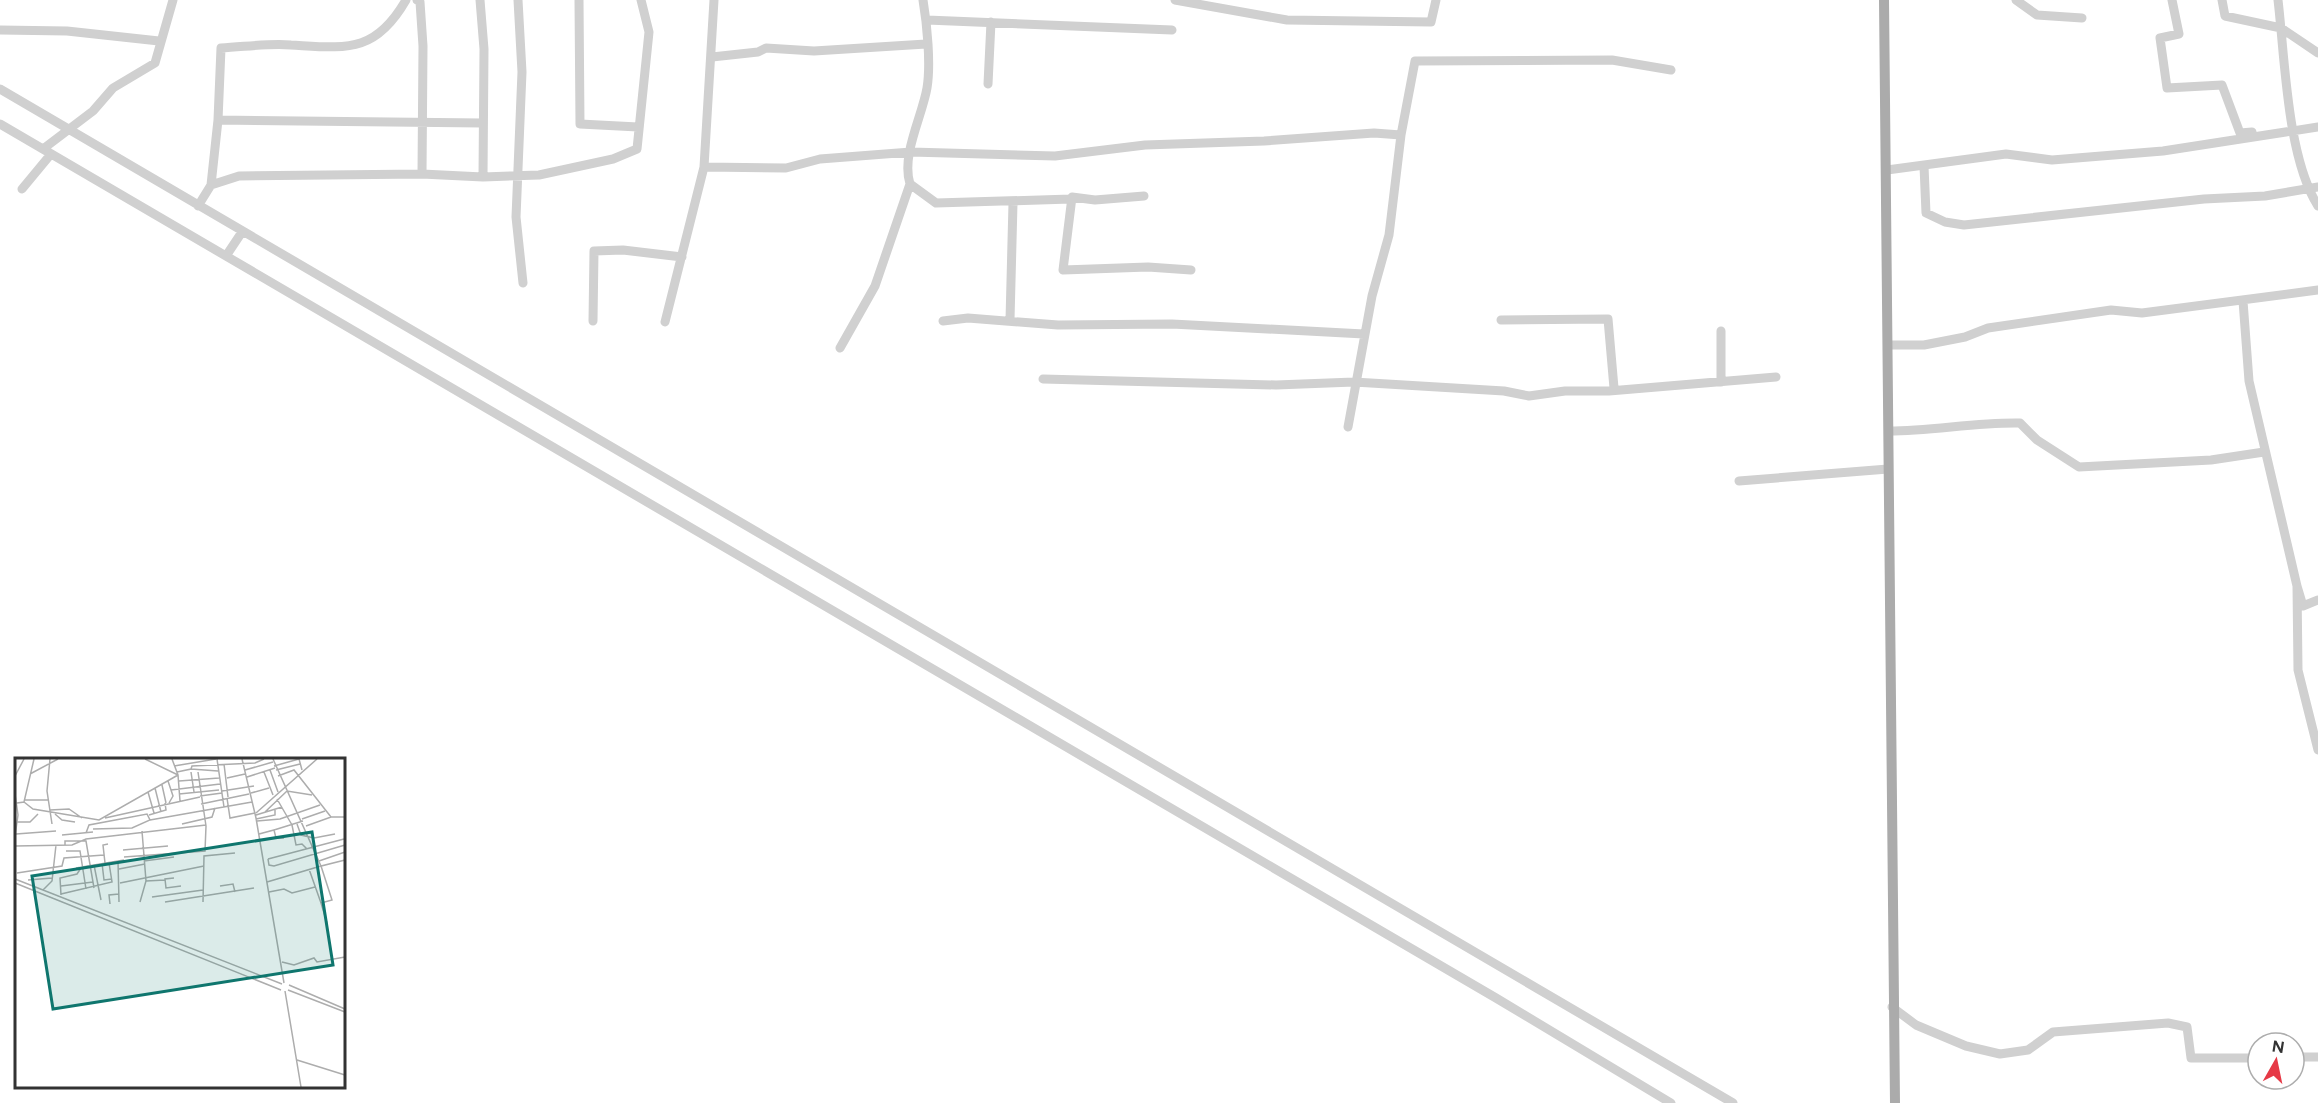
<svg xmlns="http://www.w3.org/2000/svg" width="2318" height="1103" font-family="Figtree,sans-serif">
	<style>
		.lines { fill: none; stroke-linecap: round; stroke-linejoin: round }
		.minor { stroke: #d0d0d0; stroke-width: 9 }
		.major { stroke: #ababab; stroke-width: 10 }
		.inset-road { fill: none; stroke: #adadad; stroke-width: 1.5 }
		.view { fill: #0f766e; fill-opacity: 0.15; stroke: #0f766e; stroke-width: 3 }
		.inset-edge { fill: none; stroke: #333; stroke-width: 3 }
	</style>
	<rect width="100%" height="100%" fill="#fff"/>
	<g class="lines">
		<path class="minor" d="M 417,0 L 420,2 L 423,46 L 422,174
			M 480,0 L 484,49 L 483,177
			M 518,0 L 522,72 L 516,217 L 523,283
			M 579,0 L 580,124 L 638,127
			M 1175,0 L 1287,20 L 1431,22 L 1436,0
			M 2016,0 L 2037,15 L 2082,18
			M 2172,0 L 2179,34 L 2160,38 L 2167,88 L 2222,85 L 2240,133 L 2252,132
			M 2222,0 L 2225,16 L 2281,28 L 2318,53
			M 2278,0 C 2285,59 2287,157 2318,206
			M 927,20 L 1172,30
			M 0,30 L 67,31 L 159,41
			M 712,57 L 758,52 L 766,48 L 814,51 L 926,44
			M 988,84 L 991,22
			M 0,89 L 1733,1103
			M 218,120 L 482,123
			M 0,124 L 1496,998 L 1671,1103
			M 43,149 L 93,111 L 113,88 L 155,63 L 173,0
			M 1924,166 L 1926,213 L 1945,222 L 1964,225 L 2204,199 L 2265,196 L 2318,187
			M 704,167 L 786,168 L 820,159 L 911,152 L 1055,156 L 1145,145 L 1264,141 L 1374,133 L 1401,135
			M 1887,170 L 2006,154 L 2052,160 L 2163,151 L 2318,127
			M 910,184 L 936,203 L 1071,199
			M 211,185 L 239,176 L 422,174 L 483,177 L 539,175 L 613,159 L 637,149 L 649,32 L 641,0
			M 22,189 L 51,154
			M 1144,196 L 1095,200 L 1072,197 L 1063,270 L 1148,267 L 1191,270
			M 198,206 L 211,185 L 218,120 L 221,48 C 244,47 268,43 291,45 C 346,48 375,54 406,0
			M 226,256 L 242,232
			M 2243,301 L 2249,381 L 2297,586
			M 1010,320 L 1013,203
			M 1501,320 L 1608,319 L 1614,388
			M 593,321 L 594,251 L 623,250 L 682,257
			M 943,321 L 968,318 L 1058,325 L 1172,324 L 1364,334
			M 665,322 L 704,167 L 714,0
			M 1888,345 L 1924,345 L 1965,337 L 1988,328 L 2111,310 L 2142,313 L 2318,290
			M 840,348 L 875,286 L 910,184 C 901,155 922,117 927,88 C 931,64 927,24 923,0
			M 1043,379 L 1276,385 L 1354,382 L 1504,391 L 1529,396 L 1565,391 L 1609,391 L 1776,377
			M 1721,382 L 1721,331
			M 1348,427 L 1372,296 L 1389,235 L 1401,135 L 1415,61 L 1612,60 L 1671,70
			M 1889,431 C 1933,431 1976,422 2020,423 L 2037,440 L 2079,467 L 2211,460 L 2264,452
			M 1739,481 L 1888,469
			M 2318,600 L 2303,606 L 2297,586 L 2298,670 L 2318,750
			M 1892,1007 L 1916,1025 L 1966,1046 L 2000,1054 L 2028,1050 L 2053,1032 L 2168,1023 L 2187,1027 L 2191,1058 L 2258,1058
			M 2294,1057 L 2318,1057"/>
		<path class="major" d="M 1884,0 L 1895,1103"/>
	</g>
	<g transform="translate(15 758)">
		<rect width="330" height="330" fill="#fff"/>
		<path class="inset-road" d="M 35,1 L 32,33 L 37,66M 130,1 L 163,17M 157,1 L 163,17 L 165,43M 202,1 L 209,49M 227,1 L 241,60 L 269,225M 258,1 L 306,108 L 330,102M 209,6 L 213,39M 159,8 L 201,1M 259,8 L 284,1 L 287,12M 176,11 L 203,13M 230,12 L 258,4M 255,12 L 263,34M 261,12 L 285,6M 162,14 L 176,11 L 177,8 L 240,5 L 249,1M 176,14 L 179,34M 249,14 L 258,37M 15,16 L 43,1M 0,18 L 9,1M 263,18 L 279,12 L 316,59M 232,19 L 260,10M 212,20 L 230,16M 153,23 L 158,38 L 154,45M 164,23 L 204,20M 147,27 L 151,45M 140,30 L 146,54M 156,32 L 205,26M 207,33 L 239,28M 133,34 L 139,55M 236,35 L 254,30M 0,36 L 3,57 L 0,78M 164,36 L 204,32M 185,38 L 207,35M 212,40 L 215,60 L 240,55M 262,41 L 277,67M 9,42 L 33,42M 9,44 L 18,51 L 84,62 L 163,17M 2,45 L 9,44 L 19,1M 186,46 L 234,36M 35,52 L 54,51 L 67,60M 250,54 L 272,33 L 297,37M 241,55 L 302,1M 40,56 L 47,62 L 60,64M 134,57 L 151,52 L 150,45M 241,57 L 267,49M 90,60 L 185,39M 241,61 L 260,57 L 260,52M 287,61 L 310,53M 135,62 L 237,44M 242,63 L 265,61 L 305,47M 2,64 L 15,64 L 23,56M 167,66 L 197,59 L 200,50M 282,66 L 286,77 L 299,80 L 320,76M 277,67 L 281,87 L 287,86 L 292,91M 291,68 L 316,59 L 330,59M 259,72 L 288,63M 71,75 L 74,67 L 132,56 L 135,62 L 117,70 L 78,71M 1,76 L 41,73M 244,76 L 259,72 L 261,80 L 269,80M 47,77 L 78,74M 50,87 L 50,83 L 71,83 L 79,130M 0,88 L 57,87 L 71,81 L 191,67M 108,92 L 153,88M 51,93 L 65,93 L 71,131M 109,99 L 190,93 L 191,68 L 183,14M 253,101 L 254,107 L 259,108 L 330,87M 253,101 L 329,81M 103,103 L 104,144M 129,103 L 159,99M 304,103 L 330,94M 87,105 L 89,122 L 97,121M 90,105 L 88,87 L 93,86M 79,107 L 86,142M 61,110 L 109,102M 104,111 L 130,106M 294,111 L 306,145M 2,115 L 47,108 L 49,100 L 89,97M 159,120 L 150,121 L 151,130 L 166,128M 0,121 L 267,226M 13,122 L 37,120M 131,123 L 150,122M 252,124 L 306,108 L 317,142 L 306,145 L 312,165M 0,125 L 266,232M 105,125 L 189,108M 46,128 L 78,124M 205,128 L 218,126 L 220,134M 28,132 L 37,123 L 41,87M 254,134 L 269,131 L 277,135 L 300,129M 46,136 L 97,124 L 94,105M 46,137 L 45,120 L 62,116 L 66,110M 137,139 L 188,132M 125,144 L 131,123 L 127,73M 150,144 L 239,130M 188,144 L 189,98 L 220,95M 95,146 L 94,137 L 104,136M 267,204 L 279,207 L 299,200 L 302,204 L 330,199M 274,227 L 330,251M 273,232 L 330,254M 270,233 L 286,329M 282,302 L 330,317"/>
		<path class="view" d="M 297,74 L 318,207 L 38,251 L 17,118 Z"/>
		<rect width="330" height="330" class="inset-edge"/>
	</g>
	<g transform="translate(2276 1061) rotate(9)"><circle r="28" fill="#ffffff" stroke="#adadad" stroke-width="1.5"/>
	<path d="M0-4.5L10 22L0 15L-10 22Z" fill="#e63946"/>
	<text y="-9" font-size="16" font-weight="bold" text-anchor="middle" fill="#333333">N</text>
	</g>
</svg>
